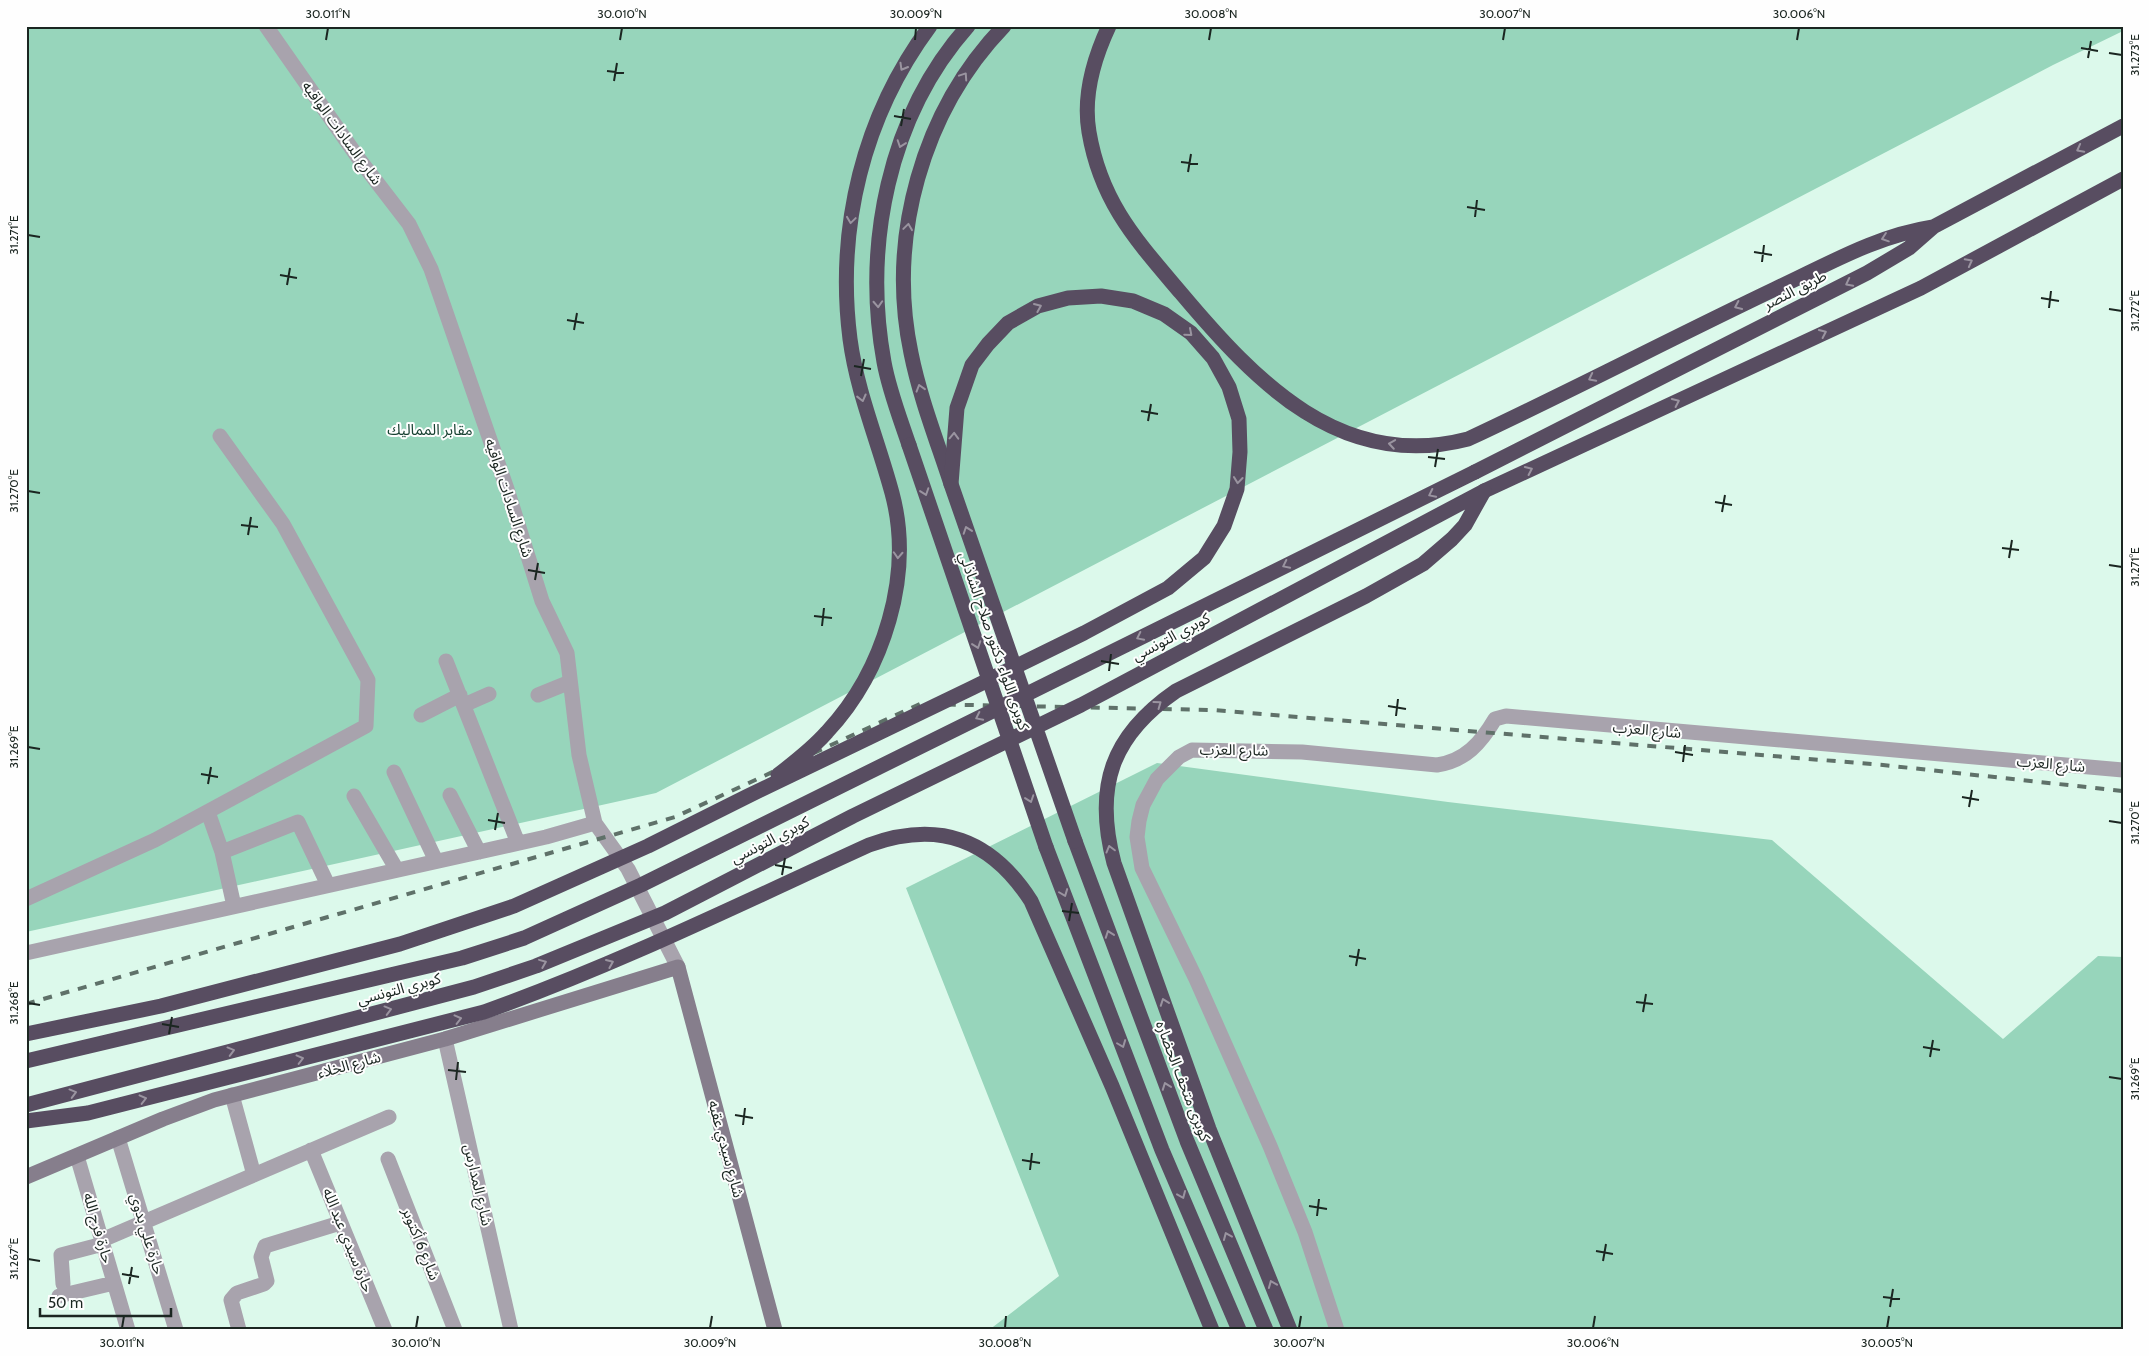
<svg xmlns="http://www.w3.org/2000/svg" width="2149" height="1356" font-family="Cabin,'Noto Sans Arabic',sans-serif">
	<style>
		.green { fill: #97d5bb }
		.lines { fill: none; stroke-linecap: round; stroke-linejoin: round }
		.street { stroke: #a8a3ad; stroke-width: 15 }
		.secondary { stroke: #867e8c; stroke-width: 15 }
		.highway { stroke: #584d61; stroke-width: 15 }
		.rail { stroke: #5f7169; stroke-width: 4; stroke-dasharray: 9 9; stroke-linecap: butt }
		.highway-bridge { stroke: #584d61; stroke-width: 15 }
		.oneway { stroke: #9a94a0 }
		.ticks { fill: none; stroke: #1b2621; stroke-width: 2 }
		.labels { text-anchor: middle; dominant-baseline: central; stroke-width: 4; stroke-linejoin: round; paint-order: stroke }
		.street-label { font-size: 15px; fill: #1b2621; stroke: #fefefe }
		.park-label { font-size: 15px; fill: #184232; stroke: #fefefe }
		.neatline { fill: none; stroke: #1b2621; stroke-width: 2 }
		.ticks-label { font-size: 12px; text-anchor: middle; fill: #1b2621 }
	</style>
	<rect width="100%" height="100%" fill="#dcf9eb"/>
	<path class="green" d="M 26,26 L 2123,26 L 2123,31 L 2053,65 L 656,793 L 26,932 Z
		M 1157,763 L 1448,802 L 1772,840 L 2003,1039 L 2098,956 L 2123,957 L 2123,1330 L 989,1330 L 1059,1276 L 906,888 Z"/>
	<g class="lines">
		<path class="street" d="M 266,26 L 359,159 L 409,224 L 431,269 L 507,489 L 542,601 L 567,653 L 579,755 L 595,823 L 628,869 L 678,967
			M 446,661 L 518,843
			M 538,695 L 570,682
			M 464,705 L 489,694
			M 421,715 L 460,695
			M 394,772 L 436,861
			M 450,795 L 479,852
			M 354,796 L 397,870
			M 208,812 L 222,852 L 234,906
			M 222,852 L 298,822 L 328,885
			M 26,899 L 155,840 L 366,726 L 368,680 L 283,524 L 220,436
			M 26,953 L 546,837 L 595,823
			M 445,1039 L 511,1330
			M 232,1095 L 254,1175
			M 118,1138 L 176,1330
			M 311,1150 L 385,1330
			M 77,1156 L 128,1330
			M 388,1159 L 455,1330
			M 102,1240 L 389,1117
			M 63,1284 L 61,1255 L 103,1244
			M 59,1296 L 114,1283
			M 239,1330 L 231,1300 L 237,1293 L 264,1284 L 267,1281 L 261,1257 L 265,1246 L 340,1223
			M 1337,1330 L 1305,1232 L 1270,1146 L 1196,979 L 1142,868 L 1137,837 L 1139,821 L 1143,805 L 1157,779 L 1179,757 L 1192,750 L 1302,752 L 1437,765 C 1465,761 1481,743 1495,719 L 1506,716 L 2123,770"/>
		<path class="secondary" d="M 26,1177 L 163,1119 L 214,1100 L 445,1039 L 678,967 L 775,1330"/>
		<path class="highway" d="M 1109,26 C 1094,58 1083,97 1089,132 C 1101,203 1137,241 1181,293 C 1256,382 1341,472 1468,439 C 1571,391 1672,338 1775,289 C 1827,265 1875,236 1933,227
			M 909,445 C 900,418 889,390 884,362 C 863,246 888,116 968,26
			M 1475,472 L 1867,273 L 1909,248 L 1933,227 L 2123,126
			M 951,484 C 937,441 920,398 911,353 C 887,238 922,111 1004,26
			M 1484,491 L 1921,288 L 2123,179
			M 1075,841 L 1187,1141 L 1266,1330
			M 1046,847 L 1162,1150 L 1239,1330"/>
		<path class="rail" d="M 26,1004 L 675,817 L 920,704 L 1213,710 L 1883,765 L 2123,791"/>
		<path class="highway-bridge" d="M 909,445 L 1046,847
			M 778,775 C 795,762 813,748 827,732 C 884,671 914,574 892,493 C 878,441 857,392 850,339 C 836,228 863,116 930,26
			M 26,1034 L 161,1006 L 400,944 L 514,906 L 648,846 L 748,796 L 972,688 L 1084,633 L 1168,588 L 1204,558 L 1224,526 L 1237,489 L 1240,452 L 1239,419 L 1229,387 L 1213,358 L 1191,333 L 1164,314 L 1133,301 L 1101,296 L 1068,298 L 1038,306 L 1008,323 L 988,344 L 972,365 L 957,408 L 951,484 L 1075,841
			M 26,1061 L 462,958 L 524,938 L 641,885 L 1475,472
			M 26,1105 L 474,987 L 536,966 L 665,913 L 853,816 L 1081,705 L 1484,491
			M 26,1121 L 88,1113 L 484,1012 C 616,965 742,903 869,845 C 939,820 991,839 1031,901 L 1112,1086 L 1212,1330
			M 1290,1330 L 1209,1129 L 1114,863 C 1094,787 1111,736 1176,691 L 1366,596 L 1423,564 L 1452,539 L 1465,525 L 1484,491"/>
	</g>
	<defs><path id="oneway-chevron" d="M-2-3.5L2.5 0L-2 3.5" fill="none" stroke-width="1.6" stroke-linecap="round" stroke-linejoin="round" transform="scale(1.25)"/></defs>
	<g class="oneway">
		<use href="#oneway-chevron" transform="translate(903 67) rotate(120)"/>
		<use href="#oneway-chevron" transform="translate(964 76) rotate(-56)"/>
		<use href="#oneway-chevron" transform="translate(901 144) rotate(109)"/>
		<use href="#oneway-chevron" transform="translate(2080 149) rotate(152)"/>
		<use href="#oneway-chevron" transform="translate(851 220) rotate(98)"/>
		<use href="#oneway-chevron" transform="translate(908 227) rotate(-82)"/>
		<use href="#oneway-chevron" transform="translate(1885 238) rotate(161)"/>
		<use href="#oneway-chevron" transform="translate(1969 262) rotate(-28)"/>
		<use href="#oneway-chevron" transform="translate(1849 283) rotate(153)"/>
		<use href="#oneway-chevron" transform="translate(878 304) rotate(87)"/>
		<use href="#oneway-chevron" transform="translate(1738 306) rotate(155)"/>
		<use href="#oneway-chevron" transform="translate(1038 307) rotate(-23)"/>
		<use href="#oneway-chevron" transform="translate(1189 333) rotate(41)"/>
		<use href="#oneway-chevron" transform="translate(1823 333) rotate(-25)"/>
		<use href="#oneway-chevron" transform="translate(1592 378) rotate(153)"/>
		<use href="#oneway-chevron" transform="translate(920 388) rotate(-107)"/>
		<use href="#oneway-chevron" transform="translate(862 398) rotate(76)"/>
		<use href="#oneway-chevron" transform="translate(1676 402) rotate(-25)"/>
		<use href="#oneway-chevron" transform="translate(954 436) rotate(-88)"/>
		<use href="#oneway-chevron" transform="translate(1392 444) rotate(-171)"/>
		<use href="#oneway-chevron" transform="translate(1529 470) rotate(-25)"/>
		<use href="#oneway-chevron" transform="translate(1238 480) rotate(96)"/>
		<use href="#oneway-chevron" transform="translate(925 492) rotate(71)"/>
		<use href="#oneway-chevron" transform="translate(1432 494) rotate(154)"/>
		<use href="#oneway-chevron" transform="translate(967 530) rotate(-109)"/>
		<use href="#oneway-chevron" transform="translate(898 555) rotate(93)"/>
		<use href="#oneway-chevron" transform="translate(1286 565) rotate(154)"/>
		<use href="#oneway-chevron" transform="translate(1140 637) rotate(154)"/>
		<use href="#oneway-chevron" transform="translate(977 645) rotate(71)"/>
		<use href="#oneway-chevron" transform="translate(1158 704) rotate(-36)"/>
		<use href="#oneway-chevron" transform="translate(979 717) rotate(154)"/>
		<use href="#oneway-chevron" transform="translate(1030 799) rotate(71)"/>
		<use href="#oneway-chevron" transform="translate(1110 849) rotate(-105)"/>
		<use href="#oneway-chevron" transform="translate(1064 893) rotate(69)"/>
		<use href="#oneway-chevron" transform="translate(1109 934) rotate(-110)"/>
		<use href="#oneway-chevron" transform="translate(543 963) rotate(-22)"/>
		<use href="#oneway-chevron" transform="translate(610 963) rotate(-23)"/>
		<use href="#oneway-chevron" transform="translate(1164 1002) rotate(-110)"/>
		<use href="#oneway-chevron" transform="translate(388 1010) rotate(-15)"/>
		<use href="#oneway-chevron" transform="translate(458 1019) rotate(-14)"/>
		<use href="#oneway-chevron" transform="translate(1122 1044) rotate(69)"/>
		<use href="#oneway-chevron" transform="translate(231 1051) rotate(-15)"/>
		<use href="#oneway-chevron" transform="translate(300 1059) rotate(-14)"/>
		<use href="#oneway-chevron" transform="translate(1166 1086) rotate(-110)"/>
		<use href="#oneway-chevron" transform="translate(73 1093) rotate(-15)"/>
		<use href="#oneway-chevron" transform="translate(143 1099) rotate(-14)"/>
		<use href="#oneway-chevron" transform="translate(1182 1195) rotate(67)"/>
		<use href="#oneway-chevron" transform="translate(1227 1236) rotate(-113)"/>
		<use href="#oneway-chevron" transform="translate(1272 1284) rotate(-112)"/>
	</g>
	<path class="ticks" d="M 326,40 L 328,28M 620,40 L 622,28M 915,40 L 916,28M 1209,40 L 1211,28M 1503,40 L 1505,28M 1797,40 L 1799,28M 2081,48 L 2098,51M 2109,53 L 2122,55M 2088,58 L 2091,41M 607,71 L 624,73M 614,81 L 617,63M 894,116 L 911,119M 901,126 L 904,109M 1181,162 L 1198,164M 1188,172 L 1191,154M 1467,207 L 1485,210M 1475,217 L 1477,200M 28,235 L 40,237M 1754,252 L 1772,255M 1762,262 L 1764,245M 280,275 L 297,278M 287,285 L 290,268M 2041,298 L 2059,301M 2049,308 L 2051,291M 2109,309 L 2122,311M 567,320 L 584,323M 574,330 L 577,313M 854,366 L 871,369M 861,376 L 864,359M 1141,411 L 1158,414M 1148,421 L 1151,404M 1428,457 L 1445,459M 1435,467 L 1438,449M 28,491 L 40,493M 1715,502 L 1732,505M 1722,512 L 1725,495M 241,525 L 258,527M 248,535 L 251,517M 2002,548 L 2019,550M 2009,558 L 2012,540M 2109,565 L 2122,567M 528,570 L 545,573M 535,580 L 538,563M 814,616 L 832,618M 822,626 L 824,608M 1101,661 L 1119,664M 1109,671 L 1111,654M 1388,706 L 1406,709M 1396,716 L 1398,699M 28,747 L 40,749M 1675,752 L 1693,755M 1683,762 L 1685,745M 201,774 L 218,777M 208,784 L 211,767M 1962,797 L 1979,800M 1969,807 L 1972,790M 488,820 L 505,823M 2109,821 L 2122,823M 495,830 L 498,813M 775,865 L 792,868M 782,875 L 785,858M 1062,911 L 1079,913M 1069,921 L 1072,903M 1349,956 L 1366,959M 1356,966 L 1359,949M 1636,1002 L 1653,1004M 28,1003 L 40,1005M 1643,1012 L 1646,994M 162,1024 L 179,1027M 169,1034 L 172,1017M 1923,1047 L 1940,1050M 1930,1057 L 1933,1040M 448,1070 L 466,1072M 2109,1077 L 2122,1079M 456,1080 L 458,1062M 735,1115 L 753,1118M 743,1125 L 745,1108M 1022,1160 L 1040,1163M 1030,1170 L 1032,1153M 1309,1206 L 1327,1209M 1317,1216 L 1319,1199M 1596,1251 L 1613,1254M 28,1259 L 40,1261M 1603,1261 L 1606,1244M 122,1274 L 139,1277M 129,1284 L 132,1267M 1883,1297 L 1900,1299M 1890,1307 L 1893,1289M 122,1328 L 124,1316M 416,1328 L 418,1316M 710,1328 L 712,1316M 1005,1328 L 1006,1316M 1299,1328 L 1301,1316M 1593,1328 L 1595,1316M 1887,1328 L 1889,1316"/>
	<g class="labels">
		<g class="street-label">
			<text transform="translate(342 133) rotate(54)">شارع السادات الواقيه</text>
			<text transform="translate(1795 290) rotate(-27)">طريق النصر</text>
			<text transform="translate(509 498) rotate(72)">شارع السادات الواقيه</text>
			<text transform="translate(1171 637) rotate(-28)">كوبري التونسي</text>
			<text transform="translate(994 641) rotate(71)">كوبرى اللواء دكتور صلاح الشاذلي</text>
			<text transform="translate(1647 730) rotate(5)">شارع العزب</text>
			<text transform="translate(1234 750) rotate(1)">شارع العزب</text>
			<text transform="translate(2051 764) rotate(5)">شارع العزب</text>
			<text transform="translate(770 840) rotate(-27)">كوبري التونسي</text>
			<text transform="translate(399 989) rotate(-15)">كوبري التونسي</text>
			<text transform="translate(349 1065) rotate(-15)">شارع الخلاء</text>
			<text transform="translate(1183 1081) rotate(69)">كوبرى متحف الحضاره</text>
			<text transform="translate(726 1149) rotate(75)">شارع سيدي عقبه</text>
			<text transform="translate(478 1185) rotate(77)">شارع المدارس</text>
			<text transform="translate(98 1228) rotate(74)">حارة فرج الله</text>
			<text transform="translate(147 1234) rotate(73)">حارة علي بدوي</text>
			<text transform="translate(348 1240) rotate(68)">حارة سيدي عبد الله</text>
			<text transform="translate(421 1244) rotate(68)">شارع 6 أكتوبر</text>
		</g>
		<g class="park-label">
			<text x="430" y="430">مقابر المماليك</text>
		</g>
	</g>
	<rect width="2149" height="1356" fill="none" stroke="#fefefe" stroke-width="55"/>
	<path d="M40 1308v8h131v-8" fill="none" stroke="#1b2621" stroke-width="2.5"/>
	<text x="48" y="1308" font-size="15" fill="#1b2621" stroke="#fefefe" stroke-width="4" paint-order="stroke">50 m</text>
	<rect x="28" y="28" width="2094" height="1300" class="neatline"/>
	<g class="ticks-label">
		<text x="328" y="18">30.011°N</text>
		<text x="622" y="18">30.010°N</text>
		<text x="916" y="18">30.009°N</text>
		<text x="1211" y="18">30.008°N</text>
		<text x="1505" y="18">30.007°N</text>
		<text x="1799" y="18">30.006°N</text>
		<text transform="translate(2135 55) rotate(-90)" y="4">31.273°E</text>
		<text transform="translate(14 235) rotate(-90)" y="4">31.271°E</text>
		<text transform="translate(2135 311) rotate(-90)" y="4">31.272°E</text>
		<text transform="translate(14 491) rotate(-90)" y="4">31.270°E</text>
		<text transform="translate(2135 567) rotate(-90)" y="4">31.271°E</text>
		<text transform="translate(14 747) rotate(-90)" y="4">31.269°E</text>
		<text transform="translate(2135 823) rotate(-90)" y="4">31.270°E</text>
		<text transform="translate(14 1003) rotate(-90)" y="4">31.268°E</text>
		<text transform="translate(2135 1079) rotate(-90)" y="4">31.269°E</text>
		<text transform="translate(14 1259) rotate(-90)" y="4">31.267°E</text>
		<text x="122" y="1347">30.011°N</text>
		<text x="416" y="1347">30.010°N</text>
		<text x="710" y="1347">30.009°N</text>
		<text x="1005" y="1347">30.008°N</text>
		<text x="1299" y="1347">30.007°N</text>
		<text x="1593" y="1347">30.006°N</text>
		<text x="1887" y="1347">30.005°N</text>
	</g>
</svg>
